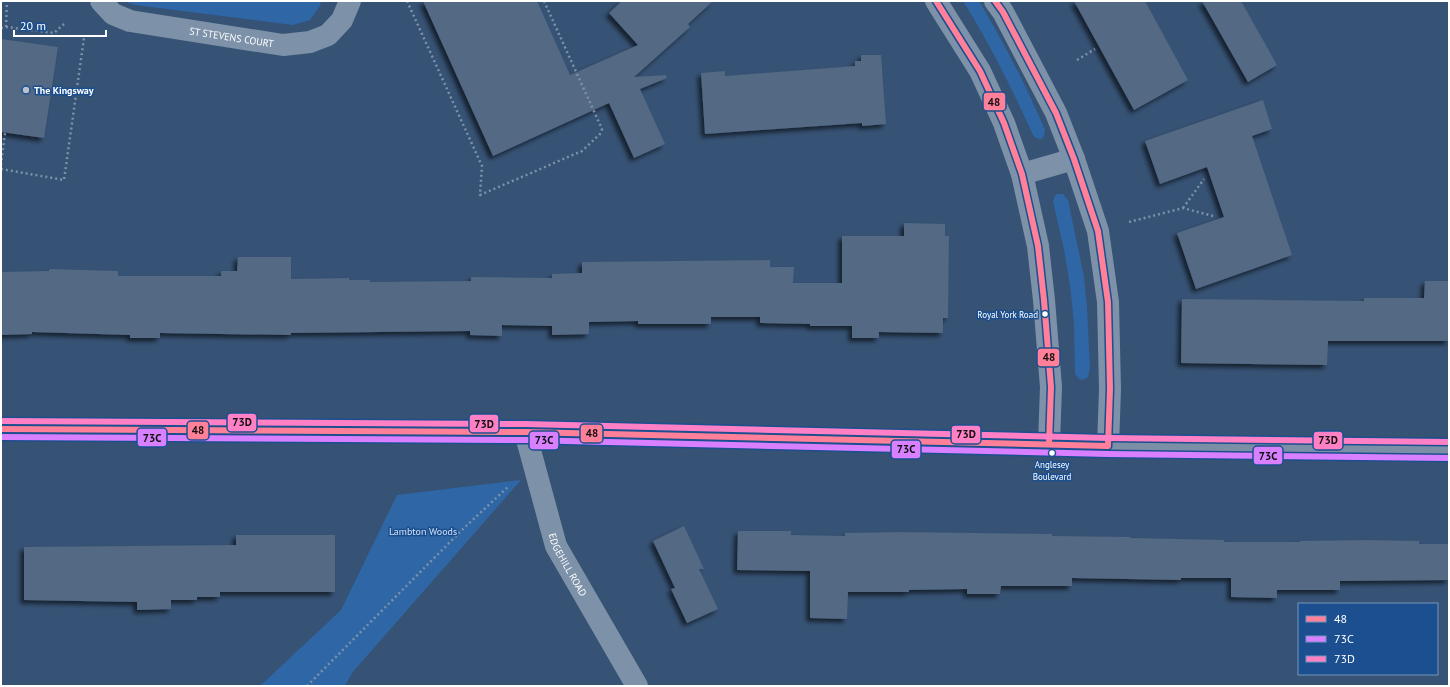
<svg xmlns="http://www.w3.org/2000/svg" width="1450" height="687" font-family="'PT Sans',sans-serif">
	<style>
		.green { fill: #2f66a5 }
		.building { fill: #526984; filter: url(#shadow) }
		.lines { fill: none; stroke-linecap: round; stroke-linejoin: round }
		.path { stroke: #7d92a8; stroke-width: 2.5; stroke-dasharray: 2 3; stroke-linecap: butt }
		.minor { stroke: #7d92a8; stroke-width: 22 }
		.major { stroke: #7d8ea7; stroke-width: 22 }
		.bus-1-casing { stroke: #1b4f8f; stroke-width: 9 }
		.bus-2-casing { stroke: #1b4f8f; stroke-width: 9 }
		.bus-3-casing { stroke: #1b4f8f; stroke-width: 9 }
		.bus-1 { stroke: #ff8098; stroke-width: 6 }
		.bus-2 { stroke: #d880ff; stroke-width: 6 }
		.bus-3 { stroke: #ff80c5; stroke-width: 6 }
		.poi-dot { fill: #b9c2ce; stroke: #1b4f8f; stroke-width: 1.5 }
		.bus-dot { fill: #fff; stroke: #1b4f8f; stroke-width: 1.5 }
		.labels { text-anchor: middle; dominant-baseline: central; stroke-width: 3; stroke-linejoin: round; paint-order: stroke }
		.bus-label { font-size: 9px; fill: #fff; stroke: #1b4f8f; text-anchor: end }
		.street-label { font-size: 10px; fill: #fff; stroke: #1b4f8f }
		.poi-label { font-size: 10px; font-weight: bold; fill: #fff; stroke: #1b4f8f; text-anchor: start }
		.park-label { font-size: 10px; fill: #cfe3fa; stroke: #1b4f8f }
		.line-badge { stroke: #1b4f8f; stroke-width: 1.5 }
		.pale-badge-label { font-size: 11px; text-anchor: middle; font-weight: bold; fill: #111 }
	</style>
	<defs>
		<filter id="shadow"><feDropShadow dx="-3.5" dy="3.5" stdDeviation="2" flood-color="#0009"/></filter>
	</defs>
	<rect width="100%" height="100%" fill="#365274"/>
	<path class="green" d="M 124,1 L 321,1 L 320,6 L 310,20 L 293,25 L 135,5 Z
		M 963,1 L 979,1 C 1004,43 1026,85 1045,130 L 1044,136 L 1041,139 L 1036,138 L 1033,135 C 1012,89 990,44 963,1 Z
		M 1056,194 L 1063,194 L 1068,200 L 1084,277 L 1087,307 L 1090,368 L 1088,377 L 1083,380 L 1079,379 L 1075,374 L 1074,324 L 1070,285 L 1064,250 L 1053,201 Z
		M 521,480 L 352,673 L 345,686 L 239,686 L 261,685 L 341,610 L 397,495 Z"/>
	<path class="building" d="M 423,1 L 537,1 L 570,75 L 638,45 L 609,13 L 622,1 L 713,1 L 688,24 L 690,27 L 634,77 L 666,75 L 667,78 L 640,89 L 665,144 L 634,158 L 609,103 L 493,156 Z
		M 1074,1 L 1145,1 L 1188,80 L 1134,110 Z
		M 1202,1 L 1241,1 L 1277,65 L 1248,82 Z
		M 1,39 L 58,47 L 44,138 L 1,132 Z
		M 861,55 L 881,55 L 886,124 L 862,126 L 862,123 L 705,134 L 701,73 L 725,71 L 725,76 L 855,66 L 855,61 L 861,61 Z
		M 1263,100 L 1272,129 L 1252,136 L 1292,255 L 1196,289 L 1177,233 L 1224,217 L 1207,167 L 1160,184 L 1145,141 Z
		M 904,223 L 945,224 L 945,236 L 949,236 L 948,318 L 943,318 L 943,333 L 879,332 L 879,338 L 852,338 L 852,326 L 810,326 L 810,324 L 760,323 L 760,317 L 711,317 L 711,324 L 638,324 L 638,321 L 589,322 L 589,334 L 552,335 L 552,326 L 502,325 L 502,336 L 470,335 L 470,331 L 291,333 L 291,335 L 160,333 L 160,338 L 130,338 L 130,335 L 32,332 L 32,334 L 1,335 L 1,272 L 49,271 L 49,269 L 118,271 L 118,276 L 221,276 L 221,271 L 237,271 L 238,257 L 291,257 L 291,279 L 349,278 L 349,280 L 370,280 L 370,282 L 471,281 L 471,277 L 552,278 L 552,274 L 582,273 L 582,262 L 770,260 L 770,267 L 794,267 L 793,283 L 842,283 L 842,236 L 904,236 Z
		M 1425,281 L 1449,281 L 1449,341 L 1328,341 L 1327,365 L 1181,363 L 1182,299 L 1364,301 L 1364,298 L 1424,298 Z
		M 684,526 L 704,569 L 699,569 L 718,609 L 687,623 L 671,589 L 675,588 L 653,541 Z
		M 738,531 L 791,531 L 791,535 L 845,536 L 845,533 L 899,532 L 1052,534 L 1052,536 L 1130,537 L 1130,538 L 1224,540 L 1224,542 L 1300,542 L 1300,541 L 1366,540 L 1419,541 L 1419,544 L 1449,544 L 1449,580 L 1340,581 L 1340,590 L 1277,590 L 1277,598 L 1231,597 L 1231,578 L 1181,578 L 1181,580 L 1072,578 L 1072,586 L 1001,586 L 1000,594 L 967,594 L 967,589 L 909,590 L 909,592 L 848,592 L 847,619 L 810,618 L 810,571 L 737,570 Z
		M 236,535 L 335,535 L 335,592 L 220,592 L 220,597 L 197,597 L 197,600 L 171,600 L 171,609 L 137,610 L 137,602 L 24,600 L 24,547 L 236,545 Z"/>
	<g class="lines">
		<path class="path" d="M 407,1 L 482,166 L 480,195 L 582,151 L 600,134 L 602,129 L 544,1
			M 6,27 L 7,1
			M 1,28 L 6,27 L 54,33 L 64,24
			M 1077,60 L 1095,49
			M 1,165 L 5,133
			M 1,169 L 64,180 L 84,38
			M 1183,208 L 1204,179
			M 1129,222 L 1183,208 L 1213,216
			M 307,686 L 464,528 L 509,486"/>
		<g class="minor">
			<path id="s1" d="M 101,1 L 113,14 L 130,21 L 283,45 L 310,42 L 328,35 L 342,20 L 350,1"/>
			<path d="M 936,1 L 980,71 L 1004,123 L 1022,174 L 1038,246 L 1044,300 L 1051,387 L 1049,444"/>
			<path d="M 995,1 L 1003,12 L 1056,113 L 1074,159 L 1098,231 L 1108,302 L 1110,389 L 1108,446"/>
			<path d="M 1022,174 L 1074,159"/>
			<path id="s2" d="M 525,432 L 556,546 L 637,686"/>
		</g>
		<path class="major" d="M 1,429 L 525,432 L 1108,446 L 1449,450"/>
		<defs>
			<path id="bus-1" d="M 936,1 L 980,71 L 1004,123 L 1022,174 L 1038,246 L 1044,300 L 1051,387 L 1049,444
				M 1,429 L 525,432 L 1108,446 L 1110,389 L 1108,302 L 1098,231 L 1074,159 L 1056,113 L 1003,12 L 995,1"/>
			<path id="bus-2" d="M 1,437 L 525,440 L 1108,454 L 1449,458"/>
			<path id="bus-3" d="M 1,421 L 525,424 L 1108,438 L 1449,442"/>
		</defs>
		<use href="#bus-1" class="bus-1-casing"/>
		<use href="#bus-2" class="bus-2-casing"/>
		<use href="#bus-3" class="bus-3-casing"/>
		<use href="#bus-1" class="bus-1"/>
		<use href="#bus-2" class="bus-2"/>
		<use href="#bus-3" class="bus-3"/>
	</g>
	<circle class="poi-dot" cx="26" cy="90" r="4"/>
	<g class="bus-dot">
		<circle cx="1045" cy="314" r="3.5"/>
		<circle cx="1052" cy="453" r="3.5"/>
	</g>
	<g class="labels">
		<g class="bus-label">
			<text x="1038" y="314">Royal York Road</text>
			<text x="1052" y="464" text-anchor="middle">Anglesey<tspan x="1052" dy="12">Boulevard</tspan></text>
		</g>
		<g class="street-label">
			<text stroke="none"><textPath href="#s1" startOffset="139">ST STEVENS COURT</textPath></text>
			<text stroke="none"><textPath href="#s2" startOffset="140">EDGEHILL ROAD</textPath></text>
		</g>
		<g class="poi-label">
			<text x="34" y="90">The Kingsway</text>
		</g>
		<g class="park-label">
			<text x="423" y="531">Lambton Woods</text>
		</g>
	</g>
	<g class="line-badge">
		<rect x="983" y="92" width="23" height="19" rx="4" fill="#ff8098"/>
		<rect x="1037" y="348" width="23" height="19" rx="4" fill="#ff8098"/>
		<rect x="227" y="413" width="30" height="19" rx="4" fill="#ff80c5"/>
		<rect x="469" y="414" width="30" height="19" rx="4" fill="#ff80c5"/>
		<rect x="187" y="421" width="22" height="19" rx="4" fill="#ff8098"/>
		<rect x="580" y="424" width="23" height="19" rx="4" fill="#ff8098"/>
		<rect x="951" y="425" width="30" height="19" rx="4" fill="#ff80c5"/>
		<rect x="137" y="428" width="30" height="19" rx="4" fill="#d880ff"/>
		<rect x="529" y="431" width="30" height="19" rx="4" fill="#d880ff"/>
		<rect x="1313" y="431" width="30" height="19" rx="4" fill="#ff80c5"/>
		<rect x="891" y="440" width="30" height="19" rx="4" fill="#d880ff"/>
		<rect x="1253" y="446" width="30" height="19" rx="4" fill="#d880ff"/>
	</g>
	<g class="pale-badge-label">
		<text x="994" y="106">48</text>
		<text x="1049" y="361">48</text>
		<text x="242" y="426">73D</text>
		<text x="484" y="428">73D</text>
		<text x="198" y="434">48</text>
		<text x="592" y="437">48</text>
		<text x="966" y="438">73D</text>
		<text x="152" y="442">73C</text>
		<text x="544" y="444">73C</text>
		<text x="1328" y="444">73D</text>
		<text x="906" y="453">73C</text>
		<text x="1268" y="460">73C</text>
	</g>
	<rect width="1450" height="687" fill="none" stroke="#ffffff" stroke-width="4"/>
	<rect x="1298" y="603" width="140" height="72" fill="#1b4f8f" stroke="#7695bc"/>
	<rect x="1306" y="616" width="20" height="6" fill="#ff8098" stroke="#7695bc"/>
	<text x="1334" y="623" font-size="12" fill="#ffffff">48</text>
	<rect x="1306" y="636" width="20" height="6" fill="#d880ff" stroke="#7695bc"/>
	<text x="1334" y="643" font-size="12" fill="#ffffff">73C</text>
	<rect x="1306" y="656" width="20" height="6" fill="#ff80c5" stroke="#7695bc"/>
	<text x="1334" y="663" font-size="12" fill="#ffffff">73D</text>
	<path d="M14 30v6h92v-6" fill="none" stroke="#ffffff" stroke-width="2"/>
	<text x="20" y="30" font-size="12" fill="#ffffff" stroke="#1b4f8f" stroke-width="3" paint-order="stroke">20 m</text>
</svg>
